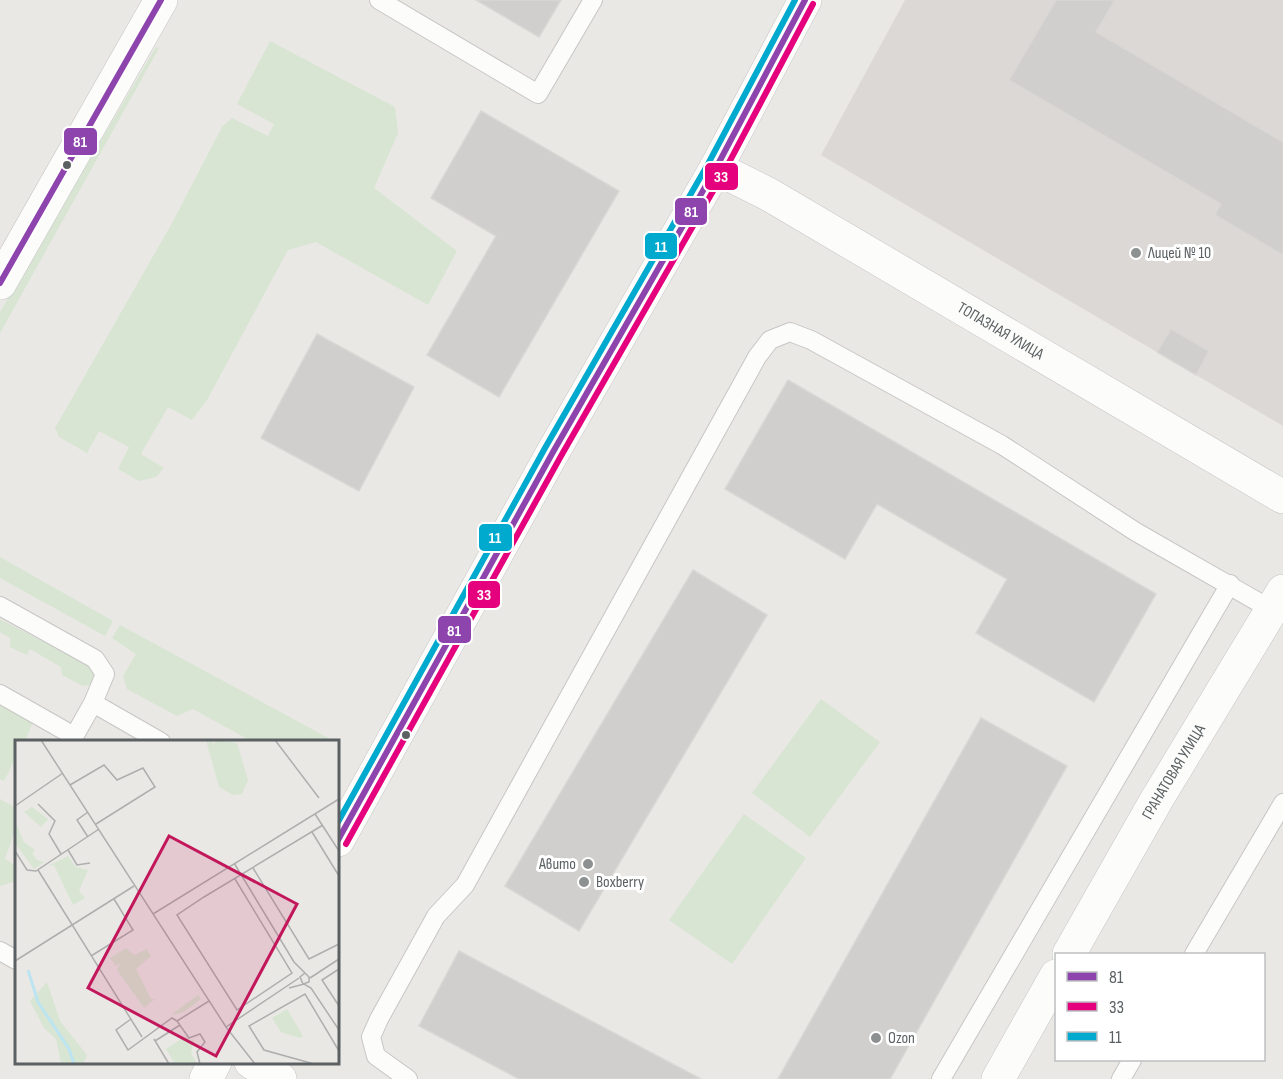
<svg xmlns="http://www.w3.org/2000/svg" width="1283" height="1079" font-family="'Sofia Sans Condensed',sans-serif">
	<style>
		.education { fill: #dcd8d5 }
		.green { fill: #d7e5d2 }
		.building { fill: #d1cfce; stroke: #d9d7d4; stroke-width: 1.5 }
		.lines { fill: none; stroke-linecap: round; stroke-linejoin: round }
		.lane-casing { stroke: #c7c6c5; stroke-width: 20 }
		.street-casing { stroke: #c7c6c5; stroke-width: 34 }
		.lane { stroke: #fcfcfb; stroke-width: 18 }
		.street { stroke: #fcfcfb; stroke-width: 33 }
		.bus-1-casing { stroke: #fff; stroke-width: 10 }
		.bus-2-casing { stroke: #fff; stroke-width: 10 }
		.bus-3-casing { stroke: #fff; stroke-width: 10 }
		.bus-1 { stroke: #8e44ad; stroke-width: 6 }
		.bus-2 { stroke: #e5007d; stroke-width: 6 }
		.bus-3 { stroke: #00a9ce; stroke-width: 6 }
		.bus-dot { fill: #5b6062; stroke: #fff; stroke-width: 2 }
		.poi-dot { fill: #8d9090; stroke: #fff; stroke-width: 2 }
		.labels { text-anchor: middle; dominant-baseline: central; stroke-width: 6; stroke-linejoin: round; paint-order: stroke }
		.poi-label { font-size: 16px; fill: #5b6062; stroke: #fff; text-anchor: start }
		.street-label { font-size: 16px; fill: #5b6062; stroke: #fff }
		.inset-river { fill: none; stroke: #bce4f1; stroke-width: 3 }
		.inset-road { fill: none; stroke: #adaead; stroke-width: 1.5 }
		.view { fill: #c2185b; fill-opacity: 0.15; stroke: #c2185b; stroke-width: 3 }
		.inset-edge { fill: none; stroke: #5b6062; stroke-width: 3 }
		.line-badge { stroke: #fff; stroke-width: 2 }
		.badge-label { font-size: 16px; text-anchor: middle; font-weight: bold; fill: #fff }
	</style>
	<rect width="100%" height="100%" fill="#eae8e5"/>
	<path class="education" d="M 905,0 L 1283,0 L 1283,426 L 821,155 Z"/>
	<path class="green" d="M 270,41 L 395,107 L 398,133 L 374,188 L 457,251 L 428,305 L 316,242 L 288,250 L 207,400 L 192,420 L 168,407 L 141,454 L 164,468 L 156,477 L 139,481 L 118,469 L 129,447 L 99,431 L 87,453 L 59,437 L 55,428 L 172,223 L 222,127 L 232,118 L 268,136 L 274,124 L 237,104 Z
		M 156,47 L 159,48 L 0,333 L 0,312 Z
		M 0,557 L 113,621 L 105,636 L 0,578 Z
		M 0,619 L 91,667 L 96,675 L 91,685 L 83,686 L 62,675 L 61,667 L 30,649 L 27,655 L 10,647 L 10,638 L 0,632 Z
		M 120,625 L 334,741 L 251,741 L 193,709 L 177,716 L 127,689 L 123,676 L 136,654 L 112,638 Z
		M 0,699 L 33,722 L 25,741 L 16,742 L 16,757 L 4,781 L 0,779 Z
		M 821,699 L 880,742 L 810,837 L 752,793 Z
		M 0,799 L 16,808 L 16,828 L 5,859 L 16,866 L 16,881 L 0,886 Z
		M 744,814 L 806,858 L 732,964 L 669,920 Z"/>
	<path class="building" d="M 476,0 L 561,0 L 539,37 Z
		M 1056,0 L 1115,0 L 1096,32 L 1283,142 L 1283,255 L 1215,215 L 1221,204 L 1009,80 Z
		M 481,111 L 619,191 L 499,397 L 427,355 L 496,236 L 431,198 Z
		M 1171,329 L 1209,351 L 1196,375 L 1157,352 Z
		M 317,334 L 414,387 L 359,491 L 261,438 Z
		M 788,380 L 1156,594 L 1094,702 L 976,633 L 1007,579 L 877,504 L 845,559 L 725,489 Z
		M 693,570 L 767,615 L 579,931 L 505,886 Z
		M 981,718 L 1067,766 L 890,1079 L 778,1079 Z
		M 459,951 L 701,1079 L 519,1079 L 419,1026 Z"/>
	<g class="lines">
		<defs>
			<path id="lane" d="M 379,0 L 538,94 L 593,0
				M 0,606 L 95,659 L 105,674 L 93,703 L 161,742
				M 0,694 L 74,736
				M 71,742 L 93,703
				M 0,951 L 16,960
				M 1194,954 L 1283,803
				M 408,1079 L 376,1056 L 371,1037 L 379,1019 L 436,916 L 465,885 L 757,357 L 770,340 L 790,332 L 811,340 L 1002,445 L 1136,532 L 1279,614
				M 941,1079 L 1230,584
				M 1121,1079 L 1132,1060"/>
			<g id="street">
				<path id="s1" d="M 716,168 L 768,194 L 1283,497"/>
				<path d="M 0,283 L 161,0"/>
				<path d="M 338,840 L 553,452 L 716,168 L 805,0"/>
				<path id="s2" d="M 1069,954 L 1157,799 L 1283,591"/>
				<path d="M 251,1062 L 280,1079"/>
				<path d="M 206,1079 L 215,1062"/>
				<path d="M 998,1079 L 1056,976"/>
			</g>
		</defs>
		<use href="#lane" class="lane-casing"/>
		<use href="#street" class="street-casing"/>
		<use href="#lane" class="lane"/>
		<use href="#street" class="street"/>
		<defs>
			<path id="bus-1" d="M 0,283 L 161,0
				M 338,840 L 553,452 L 716,168 L 805,0"/>
			<path id="bus-2" d="M 346,844 L 561,456 L 724,172 L 813,4"/>
			<path id="bus-3" d="M 338,822 L 545,448 L 708,164 L 795,0"/>
		</defs>
		<use href="#bus-1" class="bus-1-casing"/>
		<use href="#bus-2" class="bus-2-casing"/>
		<use href="#bus-3" class="bus-3-casing"/>
		<use href="#bus-1" class="bus-1"/>
		<use href="#bus-2" class="bus-2"/>
		<use href="#bus-3" class="bus-3"/>
	</g>
	<g class="bus-dot">
		<circle cx="67" cy="165" r="5"/>
		<circle cx="406" cy="735" r="5"/>
	</g>
	<g class="poi-dot">
		<circle cx="1136" cy="253" r="6"/>
		<circle cx="588" cy="864" r="6"/>
		<circle cx="584" cy="882" r="6"/>
		<circle cx="876" cy="1038" r="6"/>
	</g>
	<g class="labels">
		<g class="poi-label">
			<text x="1148" y="253">Лицей № 10</text>
			<text x="576" y="864" text-anchor="end">Авито</text>
			<text x="596" y="882">Boxberry</text>
			<text x="888" y="1038">Ozon</text>
		</g>
		<g class="street-label">
			<text stroke="none"><textPath href="#s1" startOffset="328">ТОПАЗНАЯ УЛИЦА</textPath></text>
			<text stroke="none"><textPath href="#s2" startOffset="210">ГРАНАТОВАЯ УЛИЦА</textPath></text>
		</g>
	</g>
	<g transform="translate(15 740)">
		<rect width="324" height="324" fill="#eae8e5"/>
		<path d="M 191,0 L 197,0 L 198,5 L 202,0 L 222,3 L 233,40 L 227,54 L 218,55 L 204,47 ZM 17,67 L 33,79 L 26,87 L 9,72 ZM 0,81 L 9,102 L 20,110 L 17,113 L 22,120 L 29,122 L 19,129 L 0,103 ZM 53,116 L 61,127 L 73,130 L 64,151 L 70,158 L 58,165 L 39,125 L 33,126 ZM 111,208 L 119,215 L 132,209 L 136,216 L 121,229 L 136,259 L 140,259 L 129,268 L 102,230 L 105,223 L 101,226 L 95,218 ZM 32,242 L 45,281 L 72,315 L 68,324 L 46,324 L 41,299 L 29,288 L 15,261 ZM 183,255 L 186,259 L 169,272 L 156,275 ZM 272,269 L 288,296 L 285,298 L 266,292 L 257,278 ZM 171,296 L 175,301 L 179,299 L 176,314 L 183,324 L 160,324 L 151,309 Z" fill="#d7e5d2"/>
		<path class="inset-river" d="M 13,230 L 23,262 L 54,309 L 59,324"/>
		<path class="inset-road" d="M 26,0 L 211,287 L 240,324M 260,0 L 304,58M 55,45 L 89,25 L 102,40 L 128,28 L 140,47 L 81,84M 23,64 L 40,81 L 34,94 L 46,114M 0,66 L 48,33M 73,72 L 62,80 L 73,97M 300,74 L 324,111M 297,92 L 324,136M 53,110 L 62,125 L 75,123M 0,111 L 12,130 L 21,131 L 84,89M 219,123 L 279,222 L 294,237 L 294,242 L 288,244 L 285,237 L 290,233M 238,128 L 294,219 L 324,204M 23,130 L 127,297M 220,139 L 277,233 L 222,270 L 162,175 L 189,157 L 308,85M 138,174 L 324,59M 76,216 L 118,190 L 99,159M 0,221 L 119,146M 324,229 L 307,240 L 324,266M 295,238 L 324,219M 274,248 L 289,244 L 296,248 L 324,290M 116,279 L 101,290 L 113,310 L 157,278 L 162,281 L 194,261M 162,281 L 174,298 L 185,294 L 190,302 L 182,312 L 185,324M 211,287 L 284,238M 139,299 L 154,324M 140,301 L 165,285M 299,324 L 249,310 L 234,286 L 290,254 L 324,311"/>
		<path class="view" d="M 154,96 L 282,164 L 201,316 L 73,248 Z"/>
		<rect width="324" height="324" class="inset-edge"/>
	</g>
	<g class="line-badge">
		<rect x="63" y="127" width="35" height="29" rx="6" fill="#8e44ad"/>
		<rect x="704" y="162" width="35" height="29" rx="6" fill="#e5007d"/>
		<rect x="674" y="197" width="34" height="29" rx="6" fill="#8e44ad"/>
		<rect x="644" y="232" width="34" height="28" rx="6" fill="#00a9ce"/>
		<rect x="478" y="523" width="35" height="29" rx="6" fill="#00a9ce"/>
		<rect x="467" y="580" width="34" height="29" rx="6" fill="#e5007d"/>
		<rect x="437" y="615" width="35" height="29" rx="6" fill="#8e44ad"/>
	</g>
	<g class="badge-label">
		<text x="80" y="147">81</text>
		<text x="721" y="182">33</text>
		<text x="691" y="217">81</text>
		<text x="661" y="252">11</text>
		<text x="495" y="543">11</text>
		<text x="484" y="600">33</text>
		<text x="454" y="636">81</text>
	</g>
	<rect x="1055" y="953" width="210" height="108" fill="#ffffff" stroke="#bdbfc0" stroke-width="1.5"/>
	<rect x="1067" y="972" width="30" height="9" fill="#8e44ad" stroke="#bdbfc0" stroke-width="1.5"/>
	<text x="1109" y="983" font-size="18" fill="#5b6062">81</text>
	<rect x="1067" y="1002" width="30" height="9" fill="#e5007d" stroke="#bdbfc0" stroke-width="1.5"/>
	<text x="1109" y="1013" font-size="18" fill="#5b6062">33</text>
	<rect x="1067" y="1032" width="30" height="9" fill="#00a9ce" stroke="#bdbfc0" stroke-width="1.5"/>
	<text x="1109" y="1043" font-size="18" fill="#5b6062">11</text>
</svg>
